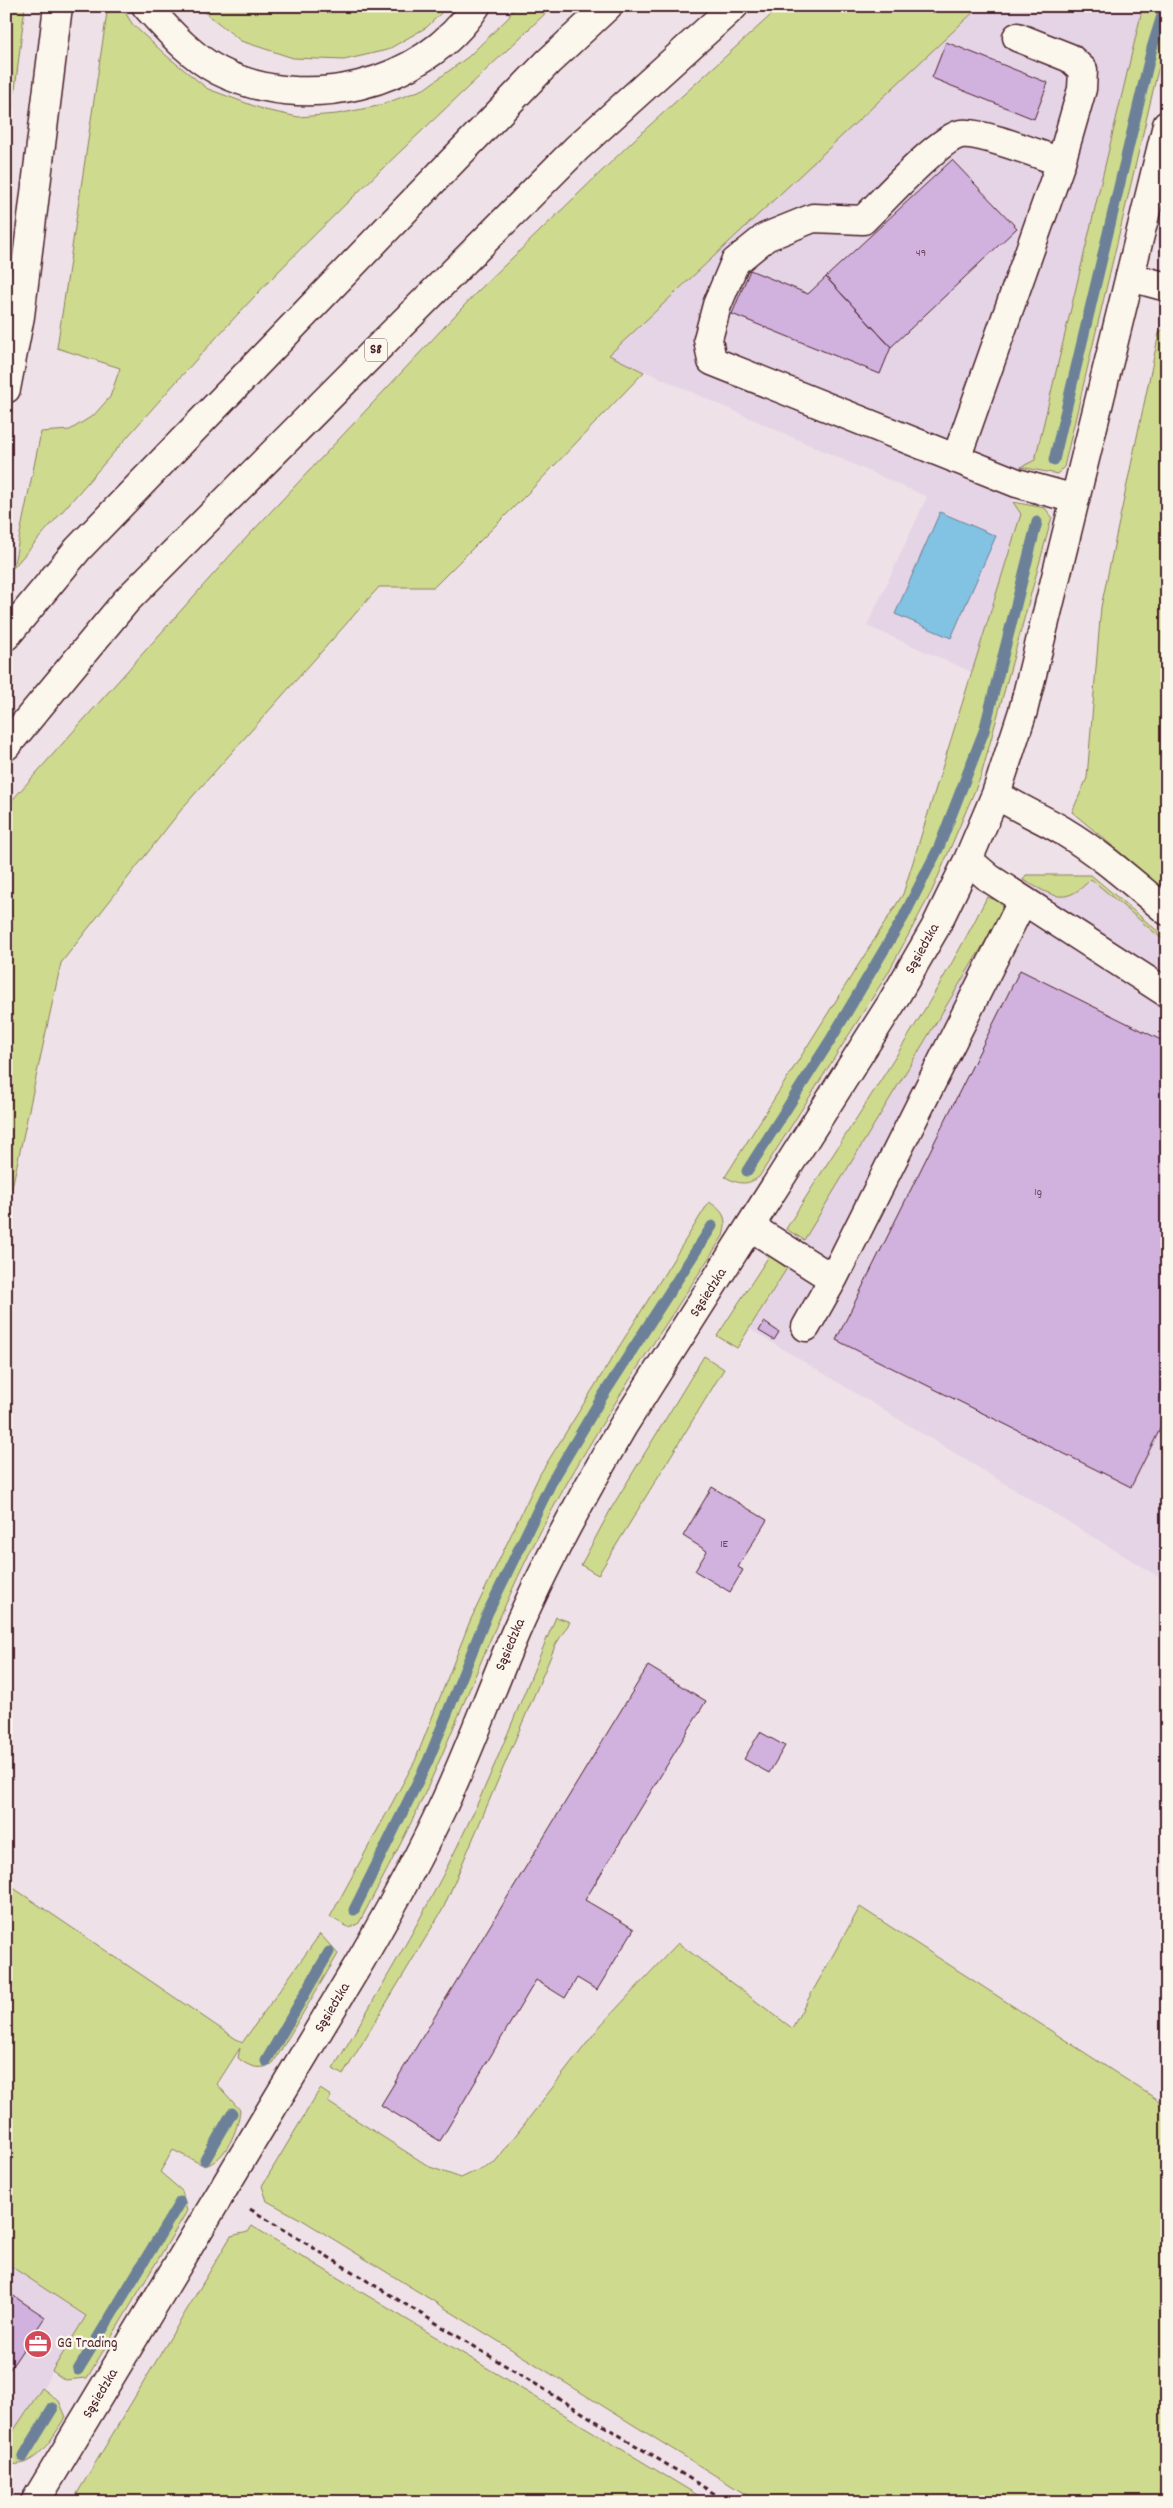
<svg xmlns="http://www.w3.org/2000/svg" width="1173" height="2508" font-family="Dekko,sans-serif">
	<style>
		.built { fill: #e5d4e5 }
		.green { fill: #cedb8e; stroke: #8c7d5c }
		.water { fill: #82c2e2; stroke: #6c8199 }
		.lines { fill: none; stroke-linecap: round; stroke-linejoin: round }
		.stream { stroke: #6c8199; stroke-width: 11 }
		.building { fill: #d1b2df; stroke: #4a1f2b }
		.minor-casing { stroke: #4a1f2b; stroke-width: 31 }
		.major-casing { stroke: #4a1f2b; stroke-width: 31 }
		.highway-casing { stroke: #4a1f2b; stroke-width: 31 }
		.path { stroke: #4a1f2b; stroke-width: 3; stroke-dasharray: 5 4; stroke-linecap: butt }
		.minor { stroke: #fbf7ec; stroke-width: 28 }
		.major { stroke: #fbf7ec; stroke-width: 28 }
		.highway { stroke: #fbf7ec; stroke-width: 28 }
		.labels { text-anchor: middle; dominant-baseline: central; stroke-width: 5; stroke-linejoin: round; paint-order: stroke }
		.number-label { font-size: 12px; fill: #6c4458 }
		.shield { fill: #fbf7ec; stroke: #7f6065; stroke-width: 1 }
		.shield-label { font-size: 14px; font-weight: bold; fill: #4a1f2b }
		.street-label { font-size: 15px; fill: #4a1f2b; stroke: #fbf7ec }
		.poi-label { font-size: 15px; fill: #4a1f2b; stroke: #fbf7ec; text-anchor: start }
	</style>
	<rect width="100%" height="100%" fill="#eee2e8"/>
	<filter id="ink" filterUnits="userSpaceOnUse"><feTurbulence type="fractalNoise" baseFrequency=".02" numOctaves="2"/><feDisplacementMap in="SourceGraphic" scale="10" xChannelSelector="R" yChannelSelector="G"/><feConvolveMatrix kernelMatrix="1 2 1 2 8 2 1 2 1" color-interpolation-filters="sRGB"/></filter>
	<g filter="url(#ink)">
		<path class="built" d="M 980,6 L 1143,6 L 1035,460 L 1021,467 L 1013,501 L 1021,514 L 972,672 L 867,626 L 927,497 L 608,355 Z
			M 1026,875 L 1091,875 L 1167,939 L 1167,1582 L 750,1329 Z
			M 6,2263 L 86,2316 L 28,2413 L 6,2442 Z"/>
		<path class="green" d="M 6,6 L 25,6 L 6,166 Z
			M 108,6 L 121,6 L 133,25 L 168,57 L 208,89 L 265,110 L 298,117 L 337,114 L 378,106 L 424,89 L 468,57 L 509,17 L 514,6 L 553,6 C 459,97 362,185 271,279 C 182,372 98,471 13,568 L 41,432 L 70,430 L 94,415 L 110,397 L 120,368 L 57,348 Z
			M 197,6 L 448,6 L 427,27 L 387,50 L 344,60 L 293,58 L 241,41 Z
			M 781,6 L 980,6 L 609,355 L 644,372 L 530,491 L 434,587 L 379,587 L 185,805 L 61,963 L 6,1215 L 6,807 L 234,551 L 476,293 L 639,135 Z
			M 1143,6 L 1167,6 L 1167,39 L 1157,74 L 1064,467 L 1057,474 L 1021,467 L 1035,460 Z
			M 1167,326 L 1167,892 L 1072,812 L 1087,778 L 1101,607 L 1159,333 Z
			M 1013,502 L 1045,508 L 1052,517 L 981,776 L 932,891 L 888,973 L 759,1177 C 746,1186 739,1184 725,1177 L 903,894 L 1021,514 Z
			M 1026,875 L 1091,875 L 1167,939 L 1167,943 L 1091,879 C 1064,907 1054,896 1023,880 Z
			M 987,897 L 1008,904 L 804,1240 L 786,1229 C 854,1119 929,1013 987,897 Z
			M 709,1202 C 724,1211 728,1219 723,1236 C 657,1339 586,1441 531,1550 C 495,1623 467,1698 434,1773 C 412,1824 385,1874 359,1923 L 350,1928 L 330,1917 L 415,1761 L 470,1621 L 540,1474 Z
			M 769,1256 L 787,1268 L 737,1348 L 717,1336 Z
			M 704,1356 L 724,1369 L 598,1575 L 581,1565 L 612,1507 Z
			M 556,1617 L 570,1622 L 556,1644 L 443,1909 L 343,2075 L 333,2069 C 376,1996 420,1923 457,1847 C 494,1772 523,1694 556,1617 Z
			M 6,1883 L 242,2043 L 320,1934 L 338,1954 L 272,2065 C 258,2070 249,2067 238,2058 L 240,2048 L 217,2084 L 240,2110 C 238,2130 226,2160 205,2166 L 173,2150 L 160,2172 L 182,2191 L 187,2211 L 87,2378 L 65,2380 L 52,2371 L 86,2316 L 6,2263 Z
			M 860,1907 L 1167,2106 L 1167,2502 L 758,2502 L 304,2221 L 267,2201 L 262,2186 L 320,2089 L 331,2096 L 328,2102 L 430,2167 L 461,2178 L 495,2162 L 600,2026 L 678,1943 L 792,2028 Z
			M 252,2226 L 709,2502 L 72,2502 L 231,2236 L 248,2232 Z
			M 42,2388 L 59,2401 L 66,2417 C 53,2436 35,2472 6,2463 L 6,2442 Z"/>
		<path class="water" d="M 940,512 L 996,536 L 951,638 L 895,614 Z"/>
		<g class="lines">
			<path class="stream" d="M 1054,460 L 1152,48 L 1165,6
				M 747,1171 L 831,1039 L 903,918 L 939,847 L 984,731 L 1037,522
				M 354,1910 L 428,1761 L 488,1612 L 551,1483 L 602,1397 L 712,1226
				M 266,2061 L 329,1952
				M 205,2160 L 232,2113
				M 78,2370 L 180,2202
				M 23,2457 L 53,2408"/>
		</g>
		<path class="building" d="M 946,42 L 1048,83 L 1034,119 L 932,78 Z
			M 952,160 L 1017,228 L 891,347 L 826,277 Z
			M 750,270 L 808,294 L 826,277 L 891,347 L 880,374 L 732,314 Z
			M 1020,970 L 1167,1043 L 1167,1415 L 1131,1487 L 836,1340 Z
			M 764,1322 L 779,1332 L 774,1340 L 759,1331 Z
			M 712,1487 L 767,1520 L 738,1567 L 743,1570 L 730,1592 L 695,1571 L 707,1551 L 683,1536 Z
			M 648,1666 L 706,1701 L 585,1900 L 634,1929 L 597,1990 L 577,1978 L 565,1998 L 536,1980 L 440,2141 L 381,2105 Z
			M 760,1732 L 785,1746 L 769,1773 L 744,1759 Z
			M 6,2291 L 45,2317 L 6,2375 Z"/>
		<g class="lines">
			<defs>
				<path id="minor" d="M 1017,37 L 1070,58 L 1083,70 L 1082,89 L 1061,162
					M 1130,277 L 1167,287
					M 956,459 L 1061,162 C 1040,155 980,131 961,134 C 939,138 882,202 863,220 L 813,218 L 766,237 L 735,262 L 717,305 L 708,339 L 712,361 L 1017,483 L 1075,499
					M 996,794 C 1018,809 1042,818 1063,831 C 1101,854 1133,883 1167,911
					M 968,860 L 989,878 L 1167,993
					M 751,1227 L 833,1279
					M 806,1327 L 833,1279 L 1023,900
					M 35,2502 L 361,1960 C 390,1910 418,1859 443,1806 C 470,1749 491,1689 516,1631 C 547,1560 584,1493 623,1426 L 891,1004 L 935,928 L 968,860 L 996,794 L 1023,711 L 1167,125"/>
				<path id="major" d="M 146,6 C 168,30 190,56 219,71 C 304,114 423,87 476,6"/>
				<path id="highway" d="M 6,389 L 20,316 L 58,6
					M 6,636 L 78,549 L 548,62 L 608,6
					M 6,746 L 126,601 L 577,148 L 734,6"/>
			</defs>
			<use href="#minor" class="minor-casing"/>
			<use href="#major" class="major-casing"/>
			<use href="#highway" class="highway-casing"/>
			<path class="path" d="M 250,2209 L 728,2502"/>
			<use href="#minor" class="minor"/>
			<use href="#major" class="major"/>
			<use href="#highway" class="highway"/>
		</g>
	</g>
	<defs>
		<symbol id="office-disc" viewBox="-11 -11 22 22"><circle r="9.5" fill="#d1495b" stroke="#fbf7ec"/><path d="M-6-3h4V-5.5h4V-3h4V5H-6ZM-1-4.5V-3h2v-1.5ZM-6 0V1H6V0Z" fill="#fff"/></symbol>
	</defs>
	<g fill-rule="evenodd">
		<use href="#office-disc" x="22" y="2328" width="32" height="32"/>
	</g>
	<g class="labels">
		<g class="number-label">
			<text x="921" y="253">49</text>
			<text x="1038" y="1192">1g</text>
			<text x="724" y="1544">1E</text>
		</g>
		<rect class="shield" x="365" y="338.5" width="22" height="23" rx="4"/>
		<g class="shield-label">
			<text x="376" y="350">S8</text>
		</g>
		<g class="street-label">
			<text transform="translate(923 949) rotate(-61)">Sąsiedzka</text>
			<text transform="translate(709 1293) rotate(-57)">Sąsiedzka</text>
			<text transform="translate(511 1645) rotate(-67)">Sąsiedzka</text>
			<text transform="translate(333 2008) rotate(-59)">Sąsiedzka</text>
			<text transform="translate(101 2394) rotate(-59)">Sąsiedzka</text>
		</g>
		<g class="poi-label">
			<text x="57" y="2344">GG Trading</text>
		</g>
	</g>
	<rect width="1173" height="2508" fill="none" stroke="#fbf7ec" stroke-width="25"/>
	<rect x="12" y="12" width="1148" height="2483" fill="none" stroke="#4a1f2b" stroke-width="2" filter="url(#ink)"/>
</svg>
